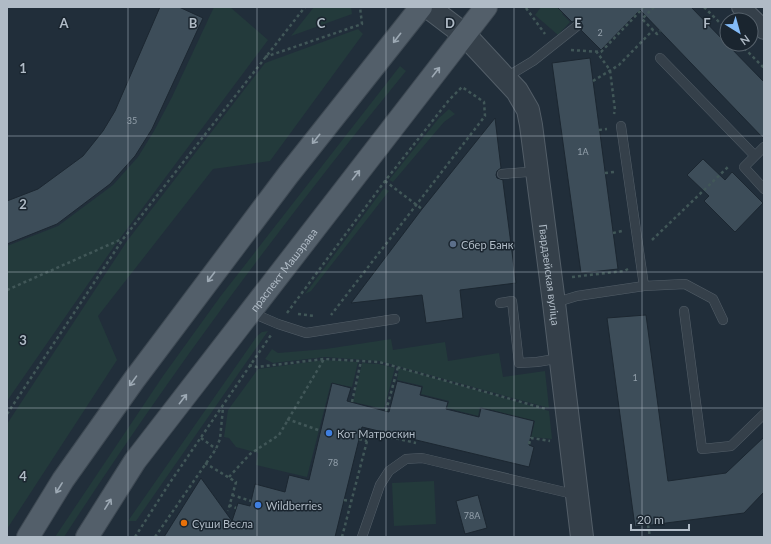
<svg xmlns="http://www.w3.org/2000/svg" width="771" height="544" font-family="Lato,sans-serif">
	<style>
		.green { fill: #233a3b }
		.building { fill: #3d4d59; stroke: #1c2731 }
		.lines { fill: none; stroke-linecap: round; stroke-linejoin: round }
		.service-casing { stroke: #535e68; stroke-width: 10 }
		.minor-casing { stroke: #535e68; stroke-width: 20 }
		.tertiary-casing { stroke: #535e68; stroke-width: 24 }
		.primary-casing { stroke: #3e4953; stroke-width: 24 }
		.path { stroke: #415758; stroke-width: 2.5; stroke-dasharray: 3 3; stroke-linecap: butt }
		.service { stroke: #35404a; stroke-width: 9 }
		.minor { stroke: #35404a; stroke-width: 18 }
		.tertiary { stroke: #35404a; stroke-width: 22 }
		.primary { stroke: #535f6a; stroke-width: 22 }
		.oneway { stroke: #9da9b4 }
		.grid { fill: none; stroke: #b0bbc6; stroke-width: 1; stroke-opacity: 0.55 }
		.service-dot { fill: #5c6f8a; stroke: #1a252f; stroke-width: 1.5 }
		.shop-dot { fill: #3f7fe0; stroke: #1a252f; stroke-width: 1.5 }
		.food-dot { fill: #e8710a; stroke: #1a252f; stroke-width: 1.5 }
		.labels { text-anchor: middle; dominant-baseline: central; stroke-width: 3; stroke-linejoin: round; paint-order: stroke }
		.number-label { font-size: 9px; fill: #93a0ab }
		.poi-label { font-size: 11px; fill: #b0bbc6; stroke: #1a252f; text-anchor: start }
		.street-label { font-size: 11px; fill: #b0bbc6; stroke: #1a252f }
		.grid-label { font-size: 13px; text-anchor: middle; font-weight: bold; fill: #b0bbc6; stroke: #1a252f; stroke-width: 3; stroke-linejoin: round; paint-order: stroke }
	</style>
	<rect width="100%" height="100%" fill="#212e3a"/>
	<path class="green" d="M 214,7 L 230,7 L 268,40 L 115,245 L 7,401 L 7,246 L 58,226 L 113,185 L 138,157 L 154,131 L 172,97 Z
		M 314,7 L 351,7 L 352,14 L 291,36 Z
		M 541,7 L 569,7 L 562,14 L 570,22 L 558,35 L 535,15 Z
		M 358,29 L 363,34 L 270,161 L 213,169 L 98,316 L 117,360 L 7,529 L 7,424 L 127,241 L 265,63 Z
		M 400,66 L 406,71 C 284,220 169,375 64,537 L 55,537 L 163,376 L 220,297 Z
		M 449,109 L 455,114 L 444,122 L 393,182 L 389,180 L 439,118 Z
		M 384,188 L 389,191 L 311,291 L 305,294 Z
		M 268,331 L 136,521 L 128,521 L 257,336 L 262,332 Z
		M 391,339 L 393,350 L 445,342 L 448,361 L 499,353 L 503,377 L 545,371 L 549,408 L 379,361 L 325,357 L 273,363 L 265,359 L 272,349 L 278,353 L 326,349 Z
		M 324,360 L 358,362 L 352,387 L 331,383 L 307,477 L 256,465 L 258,453 L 236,447 L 229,438 L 224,437 L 228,410 L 258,369 Z
		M 362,363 L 379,364 L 395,368 L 384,409 L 353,402 Z
		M 399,368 L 549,411 L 552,439 L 531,437 L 535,421 L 480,407 L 478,416 L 447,408 L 449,401 L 421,394 L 423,386 L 397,380 Z
		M 434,481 L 436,524 L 394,526 L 392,483 Z"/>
	<path class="building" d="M 160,7 L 179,7 L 203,18 L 152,129 L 135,156 L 110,184 L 57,224 L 7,244 L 7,201 L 38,189 L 83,156 L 103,131 L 115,111 Z
		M 557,7 L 691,7 L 764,82 L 764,139 L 640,10 L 601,50 L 581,30 L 583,26 L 581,22 L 576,20 L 572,22 Z
		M 590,58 L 618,269 L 581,273 L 552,63 Z
		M 495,118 L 501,168 L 497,171 L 496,175 L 497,178 L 503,180 L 503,182 L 516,283 L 460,290 L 463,318 L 426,323 L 422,295 L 351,303 L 422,209 Z
		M 703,159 L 725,180 L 732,172 L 763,203 L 735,232 L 704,201 L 709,196 L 687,175 Z
		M 646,315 L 668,481 L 726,473 L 764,437 L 764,492 L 744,513 L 635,527 L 607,318 Z
		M 397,381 L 422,387 L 420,395 L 448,402 L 446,409 L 479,417 L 481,408 L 534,421 L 529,445 L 534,447 L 529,467 L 362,427 L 335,537 L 164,537 L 201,478 L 232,521 L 238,503 L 250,506 L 255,484 L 285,492 L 289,475 L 309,480 L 332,383 L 351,388 L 347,401 L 389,412 Z
		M 478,495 L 487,528 L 465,534 L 456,501 Z"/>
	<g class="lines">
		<defs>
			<path id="service" d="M 660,58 L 755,156
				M 505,78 L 533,61 L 577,26
				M 764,147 L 744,167 L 764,189
				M 502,174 L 527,172 L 537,169
				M 644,286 L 685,284 L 713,299 L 723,320
				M 500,303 L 512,301 L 519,363 L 537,362 L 561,358
				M 554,303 L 577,296 L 644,286 L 621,126
				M 684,311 L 702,449 L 731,446 L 764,414
				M 250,312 L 278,324 L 306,333 L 395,319
				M 362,537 L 380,485 L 389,471 L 406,459 L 422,458 L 577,495"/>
			<path id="minor" d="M 741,7 L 764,30"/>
			<g id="tertiary">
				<path id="s1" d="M 428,7 L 465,35 L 517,91 L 528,110 L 531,125 L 554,303 L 582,537"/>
			</g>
			<g id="primary">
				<path d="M 28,537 L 63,480 L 134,380 L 288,175 L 421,7"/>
				<path id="s2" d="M 87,537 L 135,461 L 486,7"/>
			</g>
		</defs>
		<use href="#service" class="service-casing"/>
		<use href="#minor" class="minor-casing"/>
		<use href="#tertiary" class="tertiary-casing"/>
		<use href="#primary" class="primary-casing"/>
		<path class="path" d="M 635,7 L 636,7
			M 654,7 L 642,19 L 657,34 L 660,31
			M 704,7 L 727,30
			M 526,8 L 545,34
			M 740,44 L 764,68
			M 571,50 L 601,52 L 644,7
			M 596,51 L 610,70 L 615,110 L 614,114
			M 265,57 L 362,24 L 360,7
			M 593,81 L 619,65 L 653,30
			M 599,130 L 607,129
			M 605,173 L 614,172
			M 385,181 L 422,209
			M 613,233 L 622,231
			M 652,240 L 729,166
			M 572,277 L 624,271 L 628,269
			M 7,290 L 122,239
			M 287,313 L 385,181 L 449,100 L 462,87 L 484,102 L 485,116 L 331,315
			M 298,314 L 315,316
			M 249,365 L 257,367 L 324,359 L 379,362 L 546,409
			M 352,402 L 361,361
			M 386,411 L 398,367
			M 7,414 L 123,239 L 305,7
			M 287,419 L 321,431
			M 201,438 L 216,449
			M 359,439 L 367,441
			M 529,444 L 531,438 L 550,441
			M 205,463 L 236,482 L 228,511
			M 229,477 L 250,454 L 279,435 L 324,359
			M 232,495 L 251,501
			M 344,500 L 351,501
			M 229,505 L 236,508
			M 648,525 L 650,537
			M 135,537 L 169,484 L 271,335
			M 155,537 L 216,449 L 220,439 L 223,408
			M 342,537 L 367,441 L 370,436 L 377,434 L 416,443"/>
		<use href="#service" class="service"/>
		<use href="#minor" class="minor"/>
		<use href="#tertiary" class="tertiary"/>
		<use href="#primary" class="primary"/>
	</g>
	<defs><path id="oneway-shaft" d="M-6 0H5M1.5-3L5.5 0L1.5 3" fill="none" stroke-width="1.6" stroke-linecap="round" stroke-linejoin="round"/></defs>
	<g class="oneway">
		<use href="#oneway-shaft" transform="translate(397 38) rotate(128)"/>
		<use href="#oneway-shaft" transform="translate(436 72) rotate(-52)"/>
		<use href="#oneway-shaft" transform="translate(316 139) rotate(129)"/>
		<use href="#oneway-shaft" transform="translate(356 175) rotate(-52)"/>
		<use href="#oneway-shaft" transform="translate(211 277) rotate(127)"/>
		<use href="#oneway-shaft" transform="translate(133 381) rotate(126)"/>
		<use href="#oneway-shaft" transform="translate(183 399) rotate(-52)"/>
		<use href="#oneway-shaft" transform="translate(59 488) rotate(122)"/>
		<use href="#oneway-shaft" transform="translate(108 504) rotate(-58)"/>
	</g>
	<path class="grid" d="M 128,7 L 128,537M 257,7 L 257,537M 386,7 L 386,537M 514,7 L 514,537M 642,7 L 642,537M 7,136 L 764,136M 7,272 L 764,272M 7,408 L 764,408"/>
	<circle class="service-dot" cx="453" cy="244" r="4"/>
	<g class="shop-dot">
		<circle cx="329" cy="433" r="4"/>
		<circle cx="258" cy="505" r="4"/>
	</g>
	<circle class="food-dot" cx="184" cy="523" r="4"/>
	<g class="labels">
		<g class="number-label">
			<text x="600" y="32">2</text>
			<text x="132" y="120">35</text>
			<text x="583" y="151">1А</text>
			<text x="635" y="377">1</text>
			<text x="333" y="462">78</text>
			<text x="472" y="515">78А</text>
		</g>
		<g class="poi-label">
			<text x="461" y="244">Сбер Банк</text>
			<text x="337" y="433">Кот Матроскин</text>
			<text x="266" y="505">Wildberries</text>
			<text x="192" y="523">Суши Весла</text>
		</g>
		<g class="street-label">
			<text stroke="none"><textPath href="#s2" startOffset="332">праспект Машэрава</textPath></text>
			<text stroke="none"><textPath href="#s1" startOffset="311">Гвардзейская вуліца</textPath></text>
		</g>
	</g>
	<g class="grid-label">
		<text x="64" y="28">A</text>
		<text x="193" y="28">B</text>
		<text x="321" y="28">C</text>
		<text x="450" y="28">D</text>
		<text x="578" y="28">E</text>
		<text x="707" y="28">F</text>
		<text x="23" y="73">1</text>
		<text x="23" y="209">2</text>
		<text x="23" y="345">3</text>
		<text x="23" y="481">4</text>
	</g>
	<rect width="771" height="544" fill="none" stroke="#b0bbc6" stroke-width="16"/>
	<g transform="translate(739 32) rotate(143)"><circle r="19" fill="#1a252f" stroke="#56616b"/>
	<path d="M0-3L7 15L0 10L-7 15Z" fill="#83bbf8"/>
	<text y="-6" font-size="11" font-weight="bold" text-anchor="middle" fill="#b0bbc6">N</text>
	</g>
	<path d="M631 524v6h58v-6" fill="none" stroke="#b0bbc6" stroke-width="2"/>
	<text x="637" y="524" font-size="12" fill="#b0bbc6" stroke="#1a252f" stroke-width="3" paint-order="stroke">20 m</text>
</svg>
